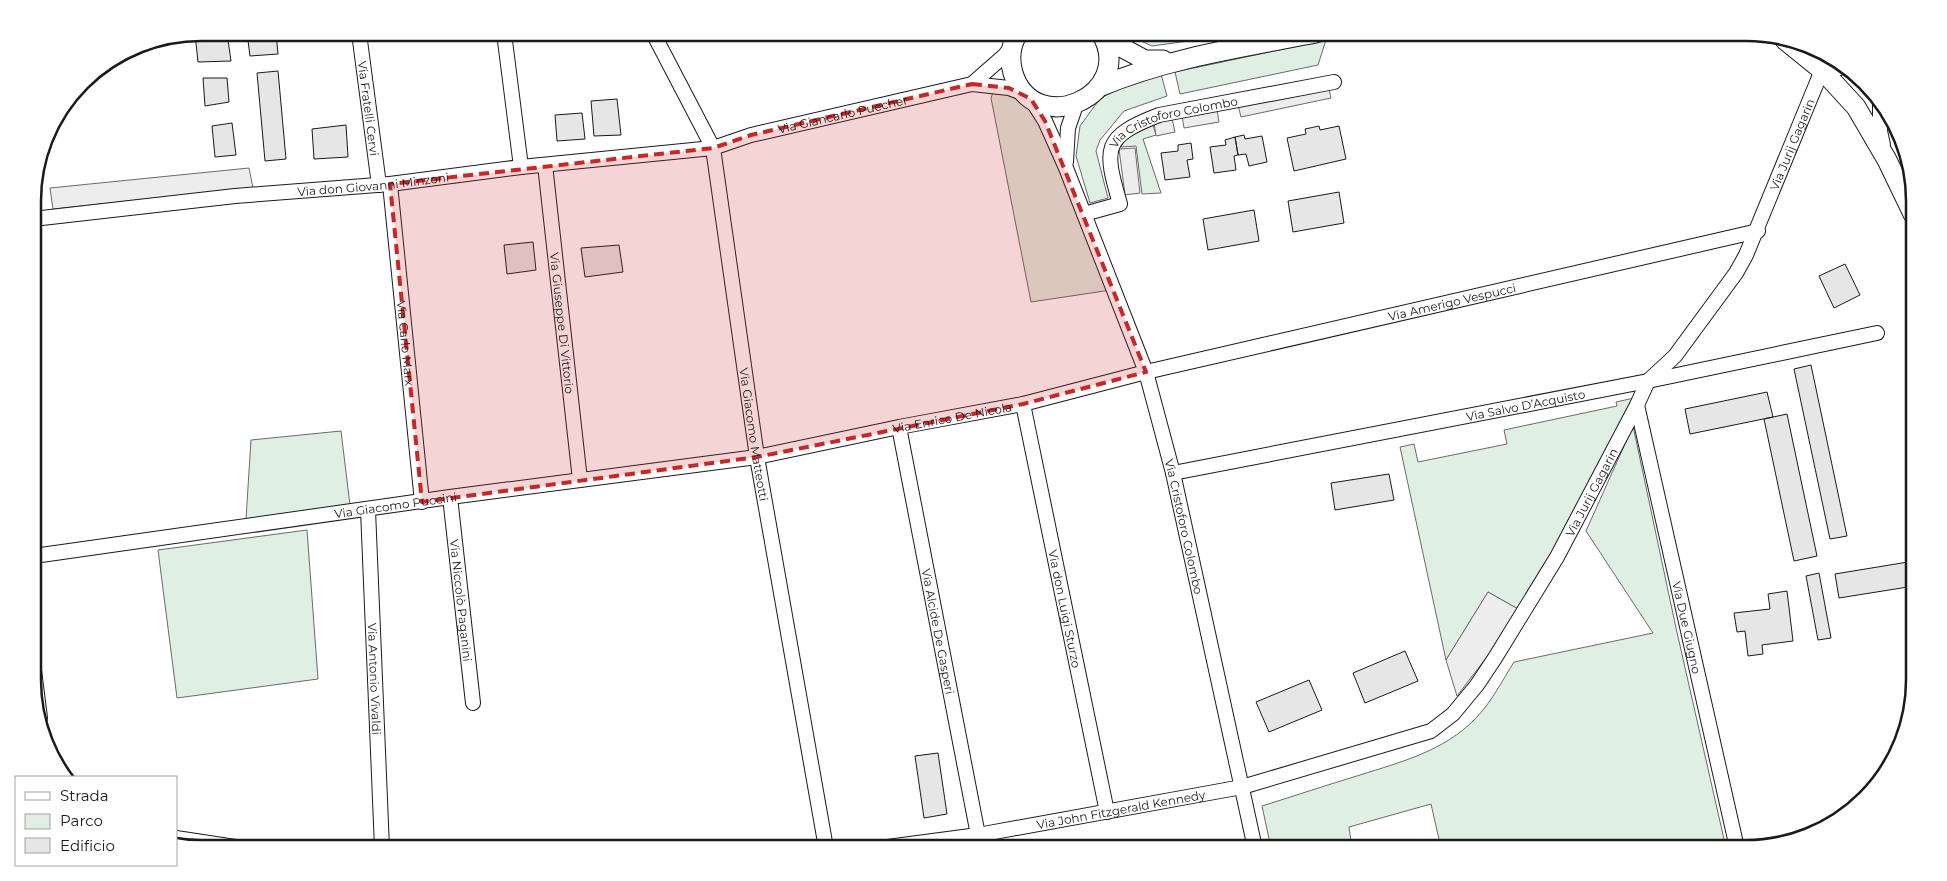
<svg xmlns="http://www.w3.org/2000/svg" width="1947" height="881" font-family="Montserrat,sans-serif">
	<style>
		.green { fill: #e0efe3; stroke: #6a6a6a }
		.parking { fill: #ededed; stroke: #6a6a6a }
		.building { fill: #e6e6e6; stroke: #1a1a1a }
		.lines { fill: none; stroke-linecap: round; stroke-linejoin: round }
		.street-casing { stroke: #1a1a1a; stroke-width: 16 }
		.secondary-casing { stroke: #1a1a1a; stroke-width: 21 }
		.street { stroke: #fff; stroke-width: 14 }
		.secondary { stroke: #fff; stroke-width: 19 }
		.marked { fill: #c62828; fill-opacity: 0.2; stroke: #c62828; stroke-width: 4; stroke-dasharray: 10 6; stroke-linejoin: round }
		.labels { text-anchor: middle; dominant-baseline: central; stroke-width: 4; stroke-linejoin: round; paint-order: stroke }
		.street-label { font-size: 12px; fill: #1a1a1a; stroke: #fff }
		.rim { fill: none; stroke: #1a1a1a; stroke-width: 2.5 }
	</style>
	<rect width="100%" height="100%" fill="#fff"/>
	<path class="green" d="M 1127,33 L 1247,33 L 1152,46 L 1130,36 Z
		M 1326,40 L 1318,65 L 1180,94 L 1175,72 Z
		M 1161,74 L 1167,96 L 1124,111 L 1100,140 L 1096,151 L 1108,198 L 1090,203 L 1076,156 L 1080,126 L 1099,100 L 1122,85 Z
		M 993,92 L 1012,92 L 1026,101 L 1044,126 L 1111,290 L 1031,302 L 991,98 Z
		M 1152,122 L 1156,135 L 1143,139 L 1161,193 L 1142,194 L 1136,146 L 1121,147 L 1126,137 Z
		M 1634,398 L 1553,552 L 1518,609 L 1488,592 L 1446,660 L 1400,447 L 1414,444 L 1418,462 L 1507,444 L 1504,430 L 1617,406 L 1616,402 Z
		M 1633,426 L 1676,628 L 1726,848 L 1441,848 L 1431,804 L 1349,827 L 1352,848 L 1271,848 L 1262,806 C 1294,796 1327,785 1360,775 C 1401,762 1444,751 1475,719 C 1491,703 1502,681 1514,662 L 1653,633 L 1586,531 Z
		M 341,431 L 350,505 L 246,519 L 251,440 Z
		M 307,530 L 318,679 L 177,698 L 158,550 Z"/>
	<path class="parking" d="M 1328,85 L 1331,98 L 1241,117 L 1238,105 Z
		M 1217,110 L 1219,122 L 1184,128 L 1182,116 Z
		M 1172,118 L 1175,132 L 1156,136 L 1154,122 Z
		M 1135,148 L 1140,193 L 1125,195 L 1119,149 Z
		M 249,168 L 253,188 L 53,209 L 50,188 Z
		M 1488,592 L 1518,609 L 1493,649 L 1457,696 L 1446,660 Z"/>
	<path class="building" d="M 201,33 L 227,33 L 231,61 L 198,62 L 195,34 Z
		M 247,33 L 276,33 L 278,54 L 250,56 Z
		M 278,71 L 286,159 L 265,161 L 257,73 Z
		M 203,78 L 227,78 L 229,102 L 205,106 Z
		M 617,99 L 621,135 L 594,136 L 591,101 Z
		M 582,113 L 585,139 L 557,141 L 555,115 Z
		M 232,123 L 236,155 L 215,157 L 212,126 Z
		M 346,125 L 348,157 L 314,159 L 312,129 Z
		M 1319,126 L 1320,130 L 1339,126 L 1346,159 L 1294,171 L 1287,138 L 1306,134 L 1305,129 Z
		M 1244,135 L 1245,139 L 1262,136 L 1267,162 L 1249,166 L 1246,154 L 1238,155 L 1235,137 Z
		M 1235,137 L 1238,155 L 1234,156 L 1236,170 L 1214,173 L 1210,147 L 1226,145 L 1225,140 Z
		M 1191,143 L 1193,159 L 1187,160 L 1190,177 L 1165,180 L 1161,153 L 1178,151 L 1178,145 Z
		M 1339,192 L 1344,223 L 1293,232 L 1288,201 Z
		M 1254,210 L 1259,241 L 1208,250 L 1203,219 Z
		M 533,242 L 536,270 L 507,274 L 504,245 Z
		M 619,245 L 623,272 L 585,277 L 581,248 Z
		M 1845,264 L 1860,295 L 1834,308 L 1819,276 Z
		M 1811,365 L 1847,536 L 1830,539 L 1794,369 Z
		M 1767,392 L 1773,417 L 1690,434 L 1685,409 Z
		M 1787,414 L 1817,556 L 1794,561 L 1764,419 Z
		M 1389,474 L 1394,500 L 1335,510 L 1331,483 Z
		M 1914,561 L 1914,586 L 1839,598 L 1835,574 Z
		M 1819,573 L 1831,638 L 1818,640 L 1806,576 Z
		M 1914,586 L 1914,616 L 1910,587 Z
		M 1787,591 L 1793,641 L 1762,645 L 1763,654 L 1748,656 L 1745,631 L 1737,632 L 1734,613 L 1770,609 L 1768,594 Z
		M 1405,651 L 1418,681 L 1365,703 L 1353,673 Z
		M 1309,680 L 1322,710 L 1269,732 L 1256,702 Z
		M 938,753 L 947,814 L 924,818 L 915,756 Z"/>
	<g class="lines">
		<defs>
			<g id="street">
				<path id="s1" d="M 359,33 L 379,185"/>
				<path d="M 504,33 L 521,167"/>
				<path id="s2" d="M 653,33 L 713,148 L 757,457 L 826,848"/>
				<path d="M 1822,70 L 1840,68"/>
				<path d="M 972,84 L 1005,55 L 1011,47"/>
				<path d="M 1880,98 L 1880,131 L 1883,145"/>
				<path id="s3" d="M 1031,99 L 1045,121 L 1066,168 L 1146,372 L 1173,473 L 1255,848"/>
				<path d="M 1066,162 L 1068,128 L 1076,105"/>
				<path id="s4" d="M 545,165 L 580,480"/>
				<path id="s5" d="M 390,184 L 422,502"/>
				<path id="s6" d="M 1084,214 L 1120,204 C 1104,148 1102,137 1159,115 L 1334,82"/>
				<path id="s7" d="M 33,219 L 235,196 L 390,184 L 521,167 L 713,148 L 751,135 L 972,84 L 1009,88 L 1025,94"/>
				<path id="s8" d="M 1023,404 L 1107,812"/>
				<path id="s9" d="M 1637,405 L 1737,848"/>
				<path id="s10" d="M 899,427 L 978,835"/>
				<path id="s11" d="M 1173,473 L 1648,381 L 1877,333"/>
				<path id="s12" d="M 450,497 L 473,703"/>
				<path id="s13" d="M 368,510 L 382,848"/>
				<path id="s14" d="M 34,556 L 450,497 L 757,457 L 899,427 L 1023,404 L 1146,372 L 1758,231"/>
				<path d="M 34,670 L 40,718"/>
				<path d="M 176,838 L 242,848"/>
				<path id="s15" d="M 880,848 L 978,835 L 1242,787 L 1431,731 L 1453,714 L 1477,685 L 1495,658 L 1557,557 L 1637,405 L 1648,381 L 1675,356 L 1736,273 L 1746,255 L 1827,58"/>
			</g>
			<path id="secondary" d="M 1018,33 C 1010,46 1009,59 1013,73 C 1034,141 1138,95 1101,33
				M 1104,38 L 1145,60 L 1163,60
				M 1785,40 L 1822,70 L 1856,107 L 1887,160 L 1913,214
				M 1099,87 C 1168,58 1243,47 1316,33"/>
		</defs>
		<use href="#street" class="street-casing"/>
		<use href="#secondary" class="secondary-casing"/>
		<use href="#street" class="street"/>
		<use href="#secondary" class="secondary"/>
	</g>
	<path class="marked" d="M 972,84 L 1009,88 L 1031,99 L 1045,121 L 1146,372 L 1023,404 L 757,457 L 422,502 L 390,184 L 713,148 L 751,135 Z"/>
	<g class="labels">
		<g class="street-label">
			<text stroke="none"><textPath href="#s1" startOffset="76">Via Fratelli Cervi</textPath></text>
			<text stroke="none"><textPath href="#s7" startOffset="818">Via Giancarlo Puecher</textPath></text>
			<text stroke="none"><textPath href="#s6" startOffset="165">Via Cristoforo Colombo</textPath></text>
			<text stroke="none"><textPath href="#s15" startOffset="1259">Via Jurij Gagarin</textPath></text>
			<text stroke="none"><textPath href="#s7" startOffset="342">Via don Giovanni Minzoni</textPath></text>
			<text stroke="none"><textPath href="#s14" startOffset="1442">Via Amerigo Vespucci</textPath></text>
			<text stroke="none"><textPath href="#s4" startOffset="159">Via Giuseppe Di Vittorio</textPath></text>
			<text stroke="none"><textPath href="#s5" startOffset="160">Via Carlo Marx</textPath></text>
			<text stroke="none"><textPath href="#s11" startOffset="359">Via Salvo D’Acquisto</textPath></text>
			<text stroke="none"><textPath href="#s14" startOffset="929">Via Enrico De Nicola</textPath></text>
			<text stroke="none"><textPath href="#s2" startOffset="419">Via Giacomo Matteotti</textPath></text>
			<text stroke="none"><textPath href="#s15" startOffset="854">Via Jurij Gagarin</textPath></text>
			<text stroke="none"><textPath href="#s14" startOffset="365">Via Giacomo Puccini</textPath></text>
			<text stroke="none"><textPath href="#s3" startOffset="456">Via Cristoforo Colombo</textPath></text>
			<text stroke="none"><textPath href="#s12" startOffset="104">Via Niccolò Paganini</textPath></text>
			<text stroke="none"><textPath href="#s8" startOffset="209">Via don Luigi Sturzo</textPath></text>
			<text stroke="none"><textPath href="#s9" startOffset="228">Via Due Giugno</textPath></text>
			<text stroke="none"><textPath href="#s10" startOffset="208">Via Alcide De Gasperi</textPath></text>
			<text stroke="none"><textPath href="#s13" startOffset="169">Via Antonio Vivaldi</textPath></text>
			<text stroke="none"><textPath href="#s15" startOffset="244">Via John Fitzgerald Kennedy</textPath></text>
		</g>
	</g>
	<path d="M0 0H1947V881H0ZM201 41H1746A160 160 0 0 1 1906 201V680A160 160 0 0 1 1746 840H201A160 160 0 0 1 41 680V201A160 160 0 0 1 201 41Z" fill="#fff" fill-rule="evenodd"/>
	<path class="rim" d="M201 41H1746A160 160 0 0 1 1906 201V680A160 160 0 0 1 1746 840H201A160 160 0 0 1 41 680V201A160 160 0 0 1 201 41Z"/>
	<rect x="15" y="776" width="162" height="90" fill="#ffffff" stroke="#a3a3a3"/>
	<rect x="25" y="792" width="25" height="8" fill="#ffffff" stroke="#a3a3a3"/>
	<text x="60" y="801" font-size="15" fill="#1a1a1a">Strada</text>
	<rect x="25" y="814" width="25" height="15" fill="#e0efe3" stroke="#a3a3a3"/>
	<text x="60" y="826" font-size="15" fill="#1a1a1a">Parco</text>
	<rect x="25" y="838" width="25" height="15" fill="#e6e6e6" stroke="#a3a3a3"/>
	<text x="60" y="851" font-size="15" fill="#1a1a1a">Edificio</text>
</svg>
